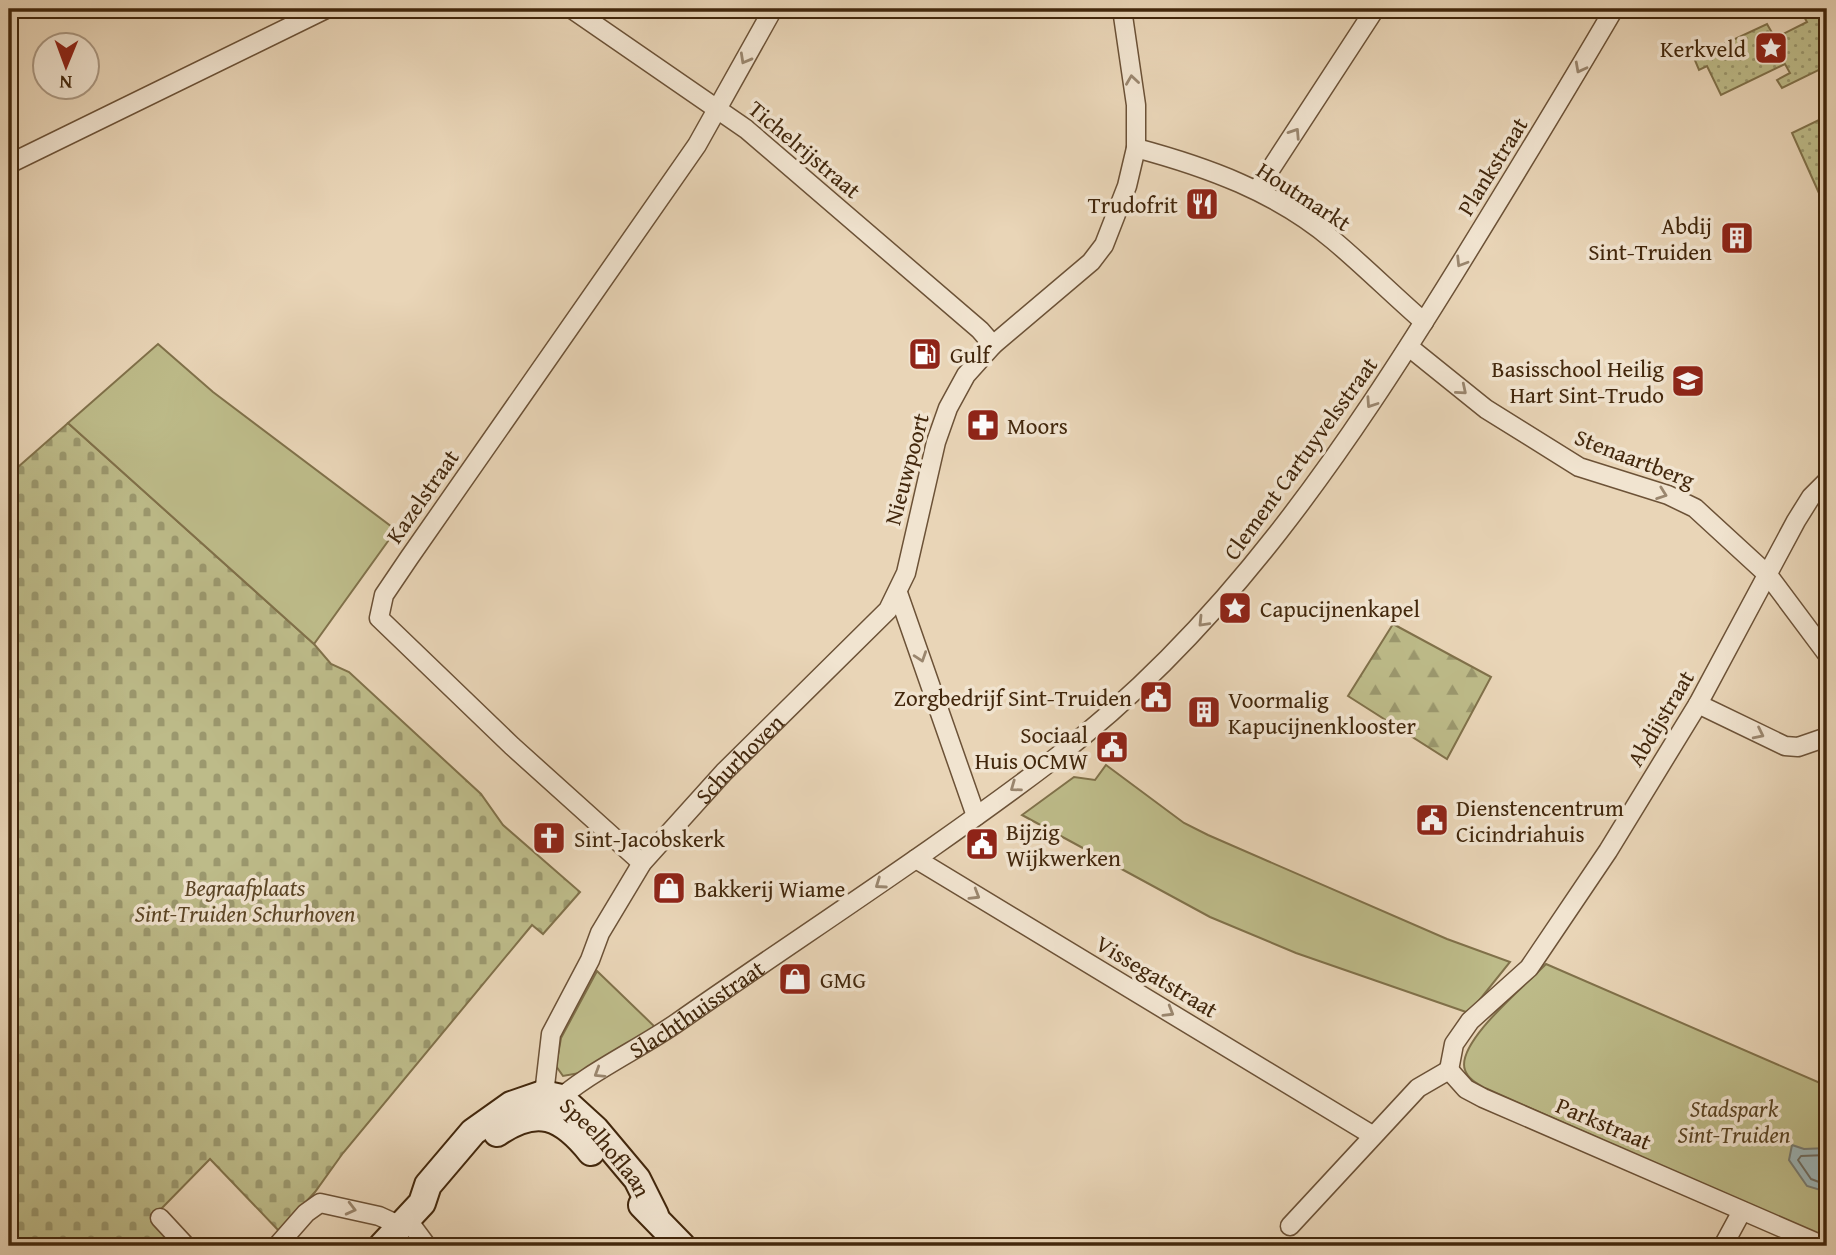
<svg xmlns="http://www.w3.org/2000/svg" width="1836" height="1255" font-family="'Gentium Book Plus',serif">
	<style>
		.grass { fill: url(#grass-dots); stroke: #80714a; stroke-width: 2 }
		.forest { fill: url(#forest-firs); stroke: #80714a; stroke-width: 2 }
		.cemetery { fill: url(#cemetery-stones); stroke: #80714a; stroke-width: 2 }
		.park { fill: #bdbb89; stroke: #80714a; stroke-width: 2 }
		.water { fill: #9cb6b9; stroke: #787d74; stroke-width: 2 }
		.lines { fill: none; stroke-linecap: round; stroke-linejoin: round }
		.shore { stroke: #6f6e62; stroke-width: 2 }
		.street-casing { stroke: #6c5237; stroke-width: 21 }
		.secondary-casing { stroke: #42270c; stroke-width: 30 }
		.street { stroke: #f1e4d0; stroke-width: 18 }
		.secondary { stroke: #f1e4d0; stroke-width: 26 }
		.oneway { stroke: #9a866e }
		.labels { text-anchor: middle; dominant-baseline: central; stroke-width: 7; stroke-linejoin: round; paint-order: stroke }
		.poi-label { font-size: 23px; fill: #42270c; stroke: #f1e4d0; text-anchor: start }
		.street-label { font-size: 23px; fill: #42270c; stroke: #f1e4d0 }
		.park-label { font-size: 23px; font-style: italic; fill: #5b4525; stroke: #f1e4d0 }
	</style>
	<defs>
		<pattern id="grass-dots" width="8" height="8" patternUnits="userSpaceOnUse" patternTransform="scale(1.75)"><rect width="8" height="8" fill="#bdbb89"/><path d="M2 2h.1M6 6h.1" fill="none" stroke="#9b986e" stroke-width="1.8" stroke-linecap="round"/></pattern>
		<pattern id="forest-firs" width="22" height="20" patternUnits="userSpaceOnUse" patternTransform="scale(1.75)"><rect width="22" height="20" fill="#bdbb89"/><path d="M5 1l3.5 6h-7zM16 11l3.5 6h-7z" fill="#9b986e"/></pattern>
		<pattern id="cemetery-stones" width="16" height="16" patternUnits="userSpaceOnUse" patternTransform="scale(1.75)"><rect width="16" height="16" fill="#bdbb89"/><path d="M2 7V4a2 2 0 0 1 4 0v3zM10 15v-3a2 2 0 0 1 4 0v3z" fill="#9b986e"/></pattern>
	</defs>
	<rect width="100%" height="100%" fill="#e9d5b7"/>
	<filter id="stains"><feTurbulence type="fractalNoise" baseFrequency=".00286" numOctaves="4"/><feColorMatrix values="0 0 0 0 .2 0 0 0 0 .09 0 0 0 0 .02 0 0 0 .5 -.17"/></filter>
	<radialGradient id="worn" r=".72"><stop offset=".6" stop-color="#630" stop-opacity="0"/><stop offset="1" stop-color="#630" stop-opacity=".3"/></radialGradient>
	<path class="grass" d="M 1805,9 L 1827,9 L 1827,66 L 1782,88 L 1777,80 L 1790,73 L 1785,64 L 1721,95 L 1707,66 L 1699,70 L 1694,58 L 1767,24 L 1775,38 L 1807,22 L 1802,13 Z
		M 1827,116 L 1827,211 L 1792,133 Z"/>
	<path class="forest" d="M 1393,624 L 1491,677 L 1447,759 L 1348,696 Z"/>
	<path class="cemetery" d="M 68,423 L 314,644 L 331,664 L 349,672 L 481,794 L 503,825 L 580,892 L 543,934 L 532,925 L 343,1153 L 315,1192 L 279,1231 L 210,1159 L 160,1210 L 194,1246 L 9,1246 L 9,475 Z"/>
	<path class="park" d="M 158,344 L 213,392 L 396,530 L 314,644 L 68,423 Z
		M 1106,765 L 1184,823 L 1208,835 L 1447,939 L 1510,962 L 1469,1013 L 1296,953 L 1210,917 L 1022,815 L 1074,777 L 1095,780 Z
		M 1546,964 L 1827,1086 L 1827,1239 L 1485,1088 C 1478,1084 1468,1079 1465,1070 C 1455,1043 1527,984 1546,964 Z
		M 597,971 L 655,1027 L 585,1072 L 563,1076 L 556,1066 L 561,1038 Z"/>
	<path class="water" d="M 1792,1145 L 1804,1149 L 1827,1148 L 1827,1192 L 1807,1186 L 1789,1160 Z"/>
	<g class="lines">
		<path class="shore" d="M 1827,1155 L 1801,1156 L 1798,1160 L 1811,1179 L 1827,1185"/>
		<defs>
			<g id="street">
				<path d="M 572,9 L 746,129 L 980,330 L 993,345"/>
				<path d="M 1136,148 C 1207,167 1276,192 1333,240 C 1364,266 1393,295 1424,322"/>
				<path d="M 9,164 L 326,9"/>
				<path d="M 1257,190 L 1375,9"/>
				<path d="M 1409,347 L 1486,409 L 1579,467 L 1668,495 L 1695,508 L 1768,575 L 1827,654"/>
				<path d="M 898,593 L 976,816"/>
				<path d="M 1698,704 L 1785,746 L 1798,747 L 1827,737"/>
				<path d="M 916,859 L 1372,1135"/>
				<path d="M 642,863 L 512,746 L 379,618 L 384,595 L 409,558 L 697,145 L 773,9"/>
				<path d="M 1449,1070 L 1454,1044 L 1470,1021 L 1529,968 L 1608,851 L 1698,704 L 1796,521 L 1811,497 L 1827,481"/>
				<path d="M 1449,1070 L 1466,1089 L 1483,1098 L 1824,1246"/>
				<path id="s1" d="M 543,1103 L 551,1034 L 590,960 L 600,933 L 642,863 L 724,772 L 888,610 L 906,573 L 936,442 L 948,408 L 966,375 L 993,345 L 1091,262 L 1104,245 L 1127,186 L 1136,148 L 1136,105 L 1122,9"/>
				<path id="s2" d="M 555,1103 C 583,1075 643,1047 678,1022 C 804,934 933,851 1054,759 C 1226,628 1345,450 1457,269 C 1510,183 1563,96 1614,9"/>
				<path d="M 160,1218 L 186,1246"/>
				<path d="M 407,1219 L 427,1246"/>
				<path d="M 1290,1226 L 1418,1088 L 1449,1070"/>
				<path d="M 277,1246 L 306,1213 L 320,1203 L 379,1216 L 401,1226"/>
				<path d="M 1723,1246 L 1742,1211"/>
			</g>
			<g id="secondary">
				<path d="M 497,1133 C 538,1105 562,1116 591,1152"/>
				<path d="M 642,1205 L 682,1246"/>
				<path id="s3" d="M 382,1246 L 422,1203 L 428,1185 L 473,1132 L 511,1105 L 543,1094 L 561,1098 L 595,1129 L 637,1179 L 655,1215"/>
			</g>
		</defs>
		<use href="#street" class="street-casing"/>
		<use href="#secondary" class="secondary-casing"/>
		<use href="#street" class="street"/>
		<use href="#secondary" class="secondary"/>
	</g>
	<defs><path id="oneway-chevron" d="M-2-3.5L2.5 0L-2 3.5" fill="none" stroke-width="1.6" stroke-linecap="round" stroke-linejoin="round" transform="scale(1.75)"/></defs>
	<g class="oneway">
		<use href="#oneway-chevron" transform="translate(745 59) rotate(119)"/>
		<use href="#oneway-chevron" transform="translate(1580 68) rotate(118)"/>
		<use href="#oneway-chevron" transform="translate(1132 80) rotate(-98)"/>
		<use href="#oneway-chevron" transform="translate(1295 133) rotate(-57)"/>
		<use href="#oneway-chevron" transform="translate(1461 262) rotate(122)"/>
		<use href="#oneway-chevron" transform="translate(1462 390) rotate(40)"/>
		<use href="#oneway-chevron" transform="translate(1371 403) rotate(124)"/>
		<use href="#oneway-chevron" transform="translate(1662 494) rotate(20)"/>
		<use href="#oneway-chevron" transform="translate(1203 622) rotate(134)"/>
		<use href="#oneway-chevron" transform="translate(921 657) rotate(71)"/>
		<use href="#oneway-chevron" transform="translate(1759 734) rotate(26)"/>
		<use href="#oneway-chevron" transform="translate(1015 787) rotate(144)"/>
		<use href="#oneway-chevron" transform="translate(880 884) rotate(145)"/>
		<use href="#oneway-chevron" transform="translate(975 895) rotate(31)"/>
		<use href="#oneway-chevron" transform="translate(1169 1012) rotate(31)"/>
		<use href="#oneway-chevron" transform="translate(599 1073) rotate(148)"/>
		<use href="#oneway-chevron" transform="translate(351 1209) rotate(14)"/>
	</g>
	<defs>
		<symbol id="sight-square" viewBox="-11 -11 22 22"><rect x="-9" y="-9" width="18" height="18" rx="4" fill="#8f2418" stroke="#f1e4d0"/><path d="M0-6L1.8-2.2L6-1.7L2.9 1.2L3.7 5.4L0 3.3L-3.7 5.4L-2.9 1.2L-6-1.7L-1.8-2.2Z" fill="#fff"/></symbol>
		<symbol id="restaurant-square" viewBox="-11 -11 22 22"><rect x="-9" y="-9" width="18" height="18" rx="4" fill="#8f2418" stroke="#f1e4d0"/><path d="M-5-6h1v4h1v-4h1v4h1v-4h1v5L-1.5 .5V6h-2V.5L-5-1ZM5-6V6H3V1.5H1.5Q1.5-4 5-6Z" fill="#fff"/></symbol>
		<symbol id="building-square" viewBox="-11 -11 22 22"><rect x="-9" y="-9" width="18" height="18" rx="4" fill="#8f2418" stroke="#f1e4d0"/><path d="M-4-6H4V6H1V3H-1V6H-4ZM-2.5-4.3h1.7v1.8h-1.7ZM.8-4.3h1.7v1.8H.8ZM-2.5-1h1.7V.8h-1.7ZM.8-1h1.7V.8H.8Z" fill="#fff"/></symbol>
		<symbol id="fuel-square" viewBox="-11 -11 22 22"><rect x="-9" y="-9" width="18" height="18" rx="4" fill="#8f2418" stroke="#f1e4d0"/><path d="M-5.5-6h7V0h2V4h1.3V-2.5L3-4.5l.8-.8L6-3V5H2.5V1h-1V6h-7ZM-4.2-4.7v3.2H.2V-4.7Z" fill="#fff"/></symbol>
		<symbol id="school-square" viewBox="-11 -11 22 22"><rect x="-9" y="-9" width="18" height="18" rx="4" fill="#8f2418" stroke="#f1e4d0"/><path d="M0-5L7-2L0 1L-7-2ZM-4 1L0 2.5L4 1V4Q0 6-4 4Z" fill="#fff"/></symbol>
		<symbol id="pharmacy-square" viewBox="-11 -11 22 22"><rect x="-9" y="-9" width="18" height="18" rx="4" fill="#8f2418" stroke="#f1e4d0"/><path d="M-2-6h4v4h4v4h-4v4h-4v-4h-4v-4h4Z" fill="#fff"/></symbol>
		<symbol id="civic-square" viewBox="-11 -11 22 22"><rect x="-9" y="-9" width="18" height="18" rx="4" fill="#8f2418" stroke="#f1e4d0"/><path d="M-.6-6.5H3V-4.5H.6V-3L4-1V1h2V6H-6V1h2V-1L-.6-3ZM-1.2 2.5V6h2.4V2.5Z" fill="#fff"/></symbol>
		<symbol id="church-square" viewBox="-11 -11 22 22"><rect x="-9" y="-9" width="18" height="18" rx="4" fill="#8f2418" stroke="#f1e4d0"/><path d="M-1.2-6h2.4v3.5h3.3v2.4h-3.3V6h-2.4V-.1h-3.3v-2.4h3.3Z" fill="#fff"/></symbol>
		<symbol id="shop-square" viewBox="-11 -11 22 22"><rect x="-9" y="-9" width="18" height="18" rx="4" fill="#8f2418" stroke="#f1e4d0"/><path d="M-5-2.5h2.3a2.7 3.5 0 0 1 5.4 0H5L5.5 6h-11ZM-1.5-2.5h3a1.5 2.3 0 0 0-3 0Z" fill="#fff"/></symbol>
	</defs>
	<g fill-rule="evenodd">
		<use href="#sight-square" x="1752" y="29" width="38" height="38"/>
		<use href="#restaurant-square" x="1183" y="185" width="38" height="38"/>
		<use href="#building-square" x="1718" y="219" width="38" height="38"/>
		<use href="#fuel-square" x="906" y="335" width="38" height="38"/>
		<use href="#school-square" x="1669" y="362" width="38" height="38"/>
		<use href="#pharmacy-square" x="964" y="406" width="38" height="38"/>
		<use href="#sight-square" x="1216" y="589" width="38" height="38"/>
		<use href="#civic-square" x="1137" y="678" width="38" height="38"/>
		<use href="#building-square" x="1185" y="693" width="38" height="38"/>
		<use href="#civic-square" x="1093" y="728" width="38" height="38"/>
		<use href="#civic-square" x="1413" y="801" width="38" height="38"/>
		<use href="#church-square" x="530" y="819" width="38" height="38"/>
		<use href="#civic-square" x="963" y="825" width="38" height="38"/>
		<use href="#shop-square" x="650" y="869" width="38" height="38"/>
		<use href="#shop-square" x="776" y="960" width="38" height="38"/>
	</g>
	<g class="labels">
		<g class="poi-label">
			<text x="1746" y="48" text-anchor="end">Kerkveld</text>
			<text x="1178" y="204" text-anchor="end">Trudofrit</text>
			<text x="1712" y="225" text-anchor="end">Abdij<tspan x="1712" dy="26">Sint-Truiden</tspan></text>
			<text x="950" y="354">Gulf</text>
			<text x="1664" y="368" text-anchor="end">Basisschool Heilig<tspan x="1664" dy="26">Hart Sint-Trudo</tspan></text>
			<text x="1007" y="425">Moors</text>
			<text x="1260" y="608">Capucijnenkapel</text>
			<text x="1132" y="697" text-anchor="end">Zorgbedrijf Sint-Truiden</text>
			<text x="1228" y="699">Voormalig<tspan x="1228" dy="26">Kapucijnenklooster</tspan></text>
			<text x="1088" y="734" text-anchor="end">Sociaal<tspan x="1088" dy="26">Huis OCMW</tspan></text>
			<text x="1456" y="807">Dienstencentrum<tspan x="1456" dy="26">Cicindriahuis</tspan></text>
			<text x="1006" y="831">Bijzig<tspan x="1006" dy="26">Wijkwerken</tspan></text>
			<text x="574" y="838">Sint-Jacobskerk</text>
			<text x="694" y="888">Bakkerij Wiame</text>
			<text x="820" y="979">GMG</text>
		</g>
		<g class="street-label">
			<text transform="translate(805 149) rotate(40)">Tichelrijstraat</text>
			<text transform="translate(1492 166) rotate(-58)">Plankstraat</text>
			<text transform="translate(1304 196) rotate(33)">Houtmarkt</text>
			<text transform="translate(1300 458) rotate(-54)">Clement Cartuyvelsstraat</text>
			<text transform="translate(1635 458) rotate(21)">Stenaartberg</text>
			<text transform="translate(906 469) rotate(-75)">Nieuwpoort</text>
			<text transform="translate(422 496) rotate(-55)">Kazelstraat</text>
			<text transform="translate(1660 718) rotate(-59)">Abdijstraat</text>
			<text stroke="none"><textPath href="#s1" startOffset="406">Schurhoven</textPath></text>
			<text transform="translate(1157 976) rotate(31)">Vissegatstraat</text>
			<text stroke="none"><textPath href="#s2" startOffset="170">Slachthuisstraat</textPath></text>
			<text transform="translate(1604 1123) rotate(23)">Parkstraat</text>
			<text stroke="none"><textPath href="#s3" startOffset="313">Speelhoflaan</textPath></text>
		</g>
		<g class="park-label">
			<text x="245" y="887">Begraafplaats<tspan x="245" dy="26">Sint-Truiden Schurhoven</tspan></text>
			<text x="1734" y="1108">Stadspark<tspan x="1734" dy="26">Sint-Truiden</tspan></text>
		</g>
	</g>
	<rect width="1836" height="1255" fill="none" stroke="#e9d5b7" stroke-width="35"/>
	<rect x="10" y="10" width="1815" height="1234" fill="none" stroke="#42270c" stroke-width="3.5"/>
	<rect x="18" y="18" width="1801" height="1220" fill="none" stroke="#42270c" stroke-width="2"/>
	<g transform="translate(66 66) rotate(181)"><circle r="33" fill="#f1e4d0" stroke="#ab9882" stroke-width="2"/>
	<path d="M0-5L12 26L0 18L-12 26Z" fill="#8f2418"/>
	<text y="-10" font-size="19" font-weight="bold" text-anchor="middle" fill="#42270c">N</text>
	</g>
	<rect width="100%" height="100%" filter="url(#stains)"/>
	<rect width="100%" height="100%" fill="url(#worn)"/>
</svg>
